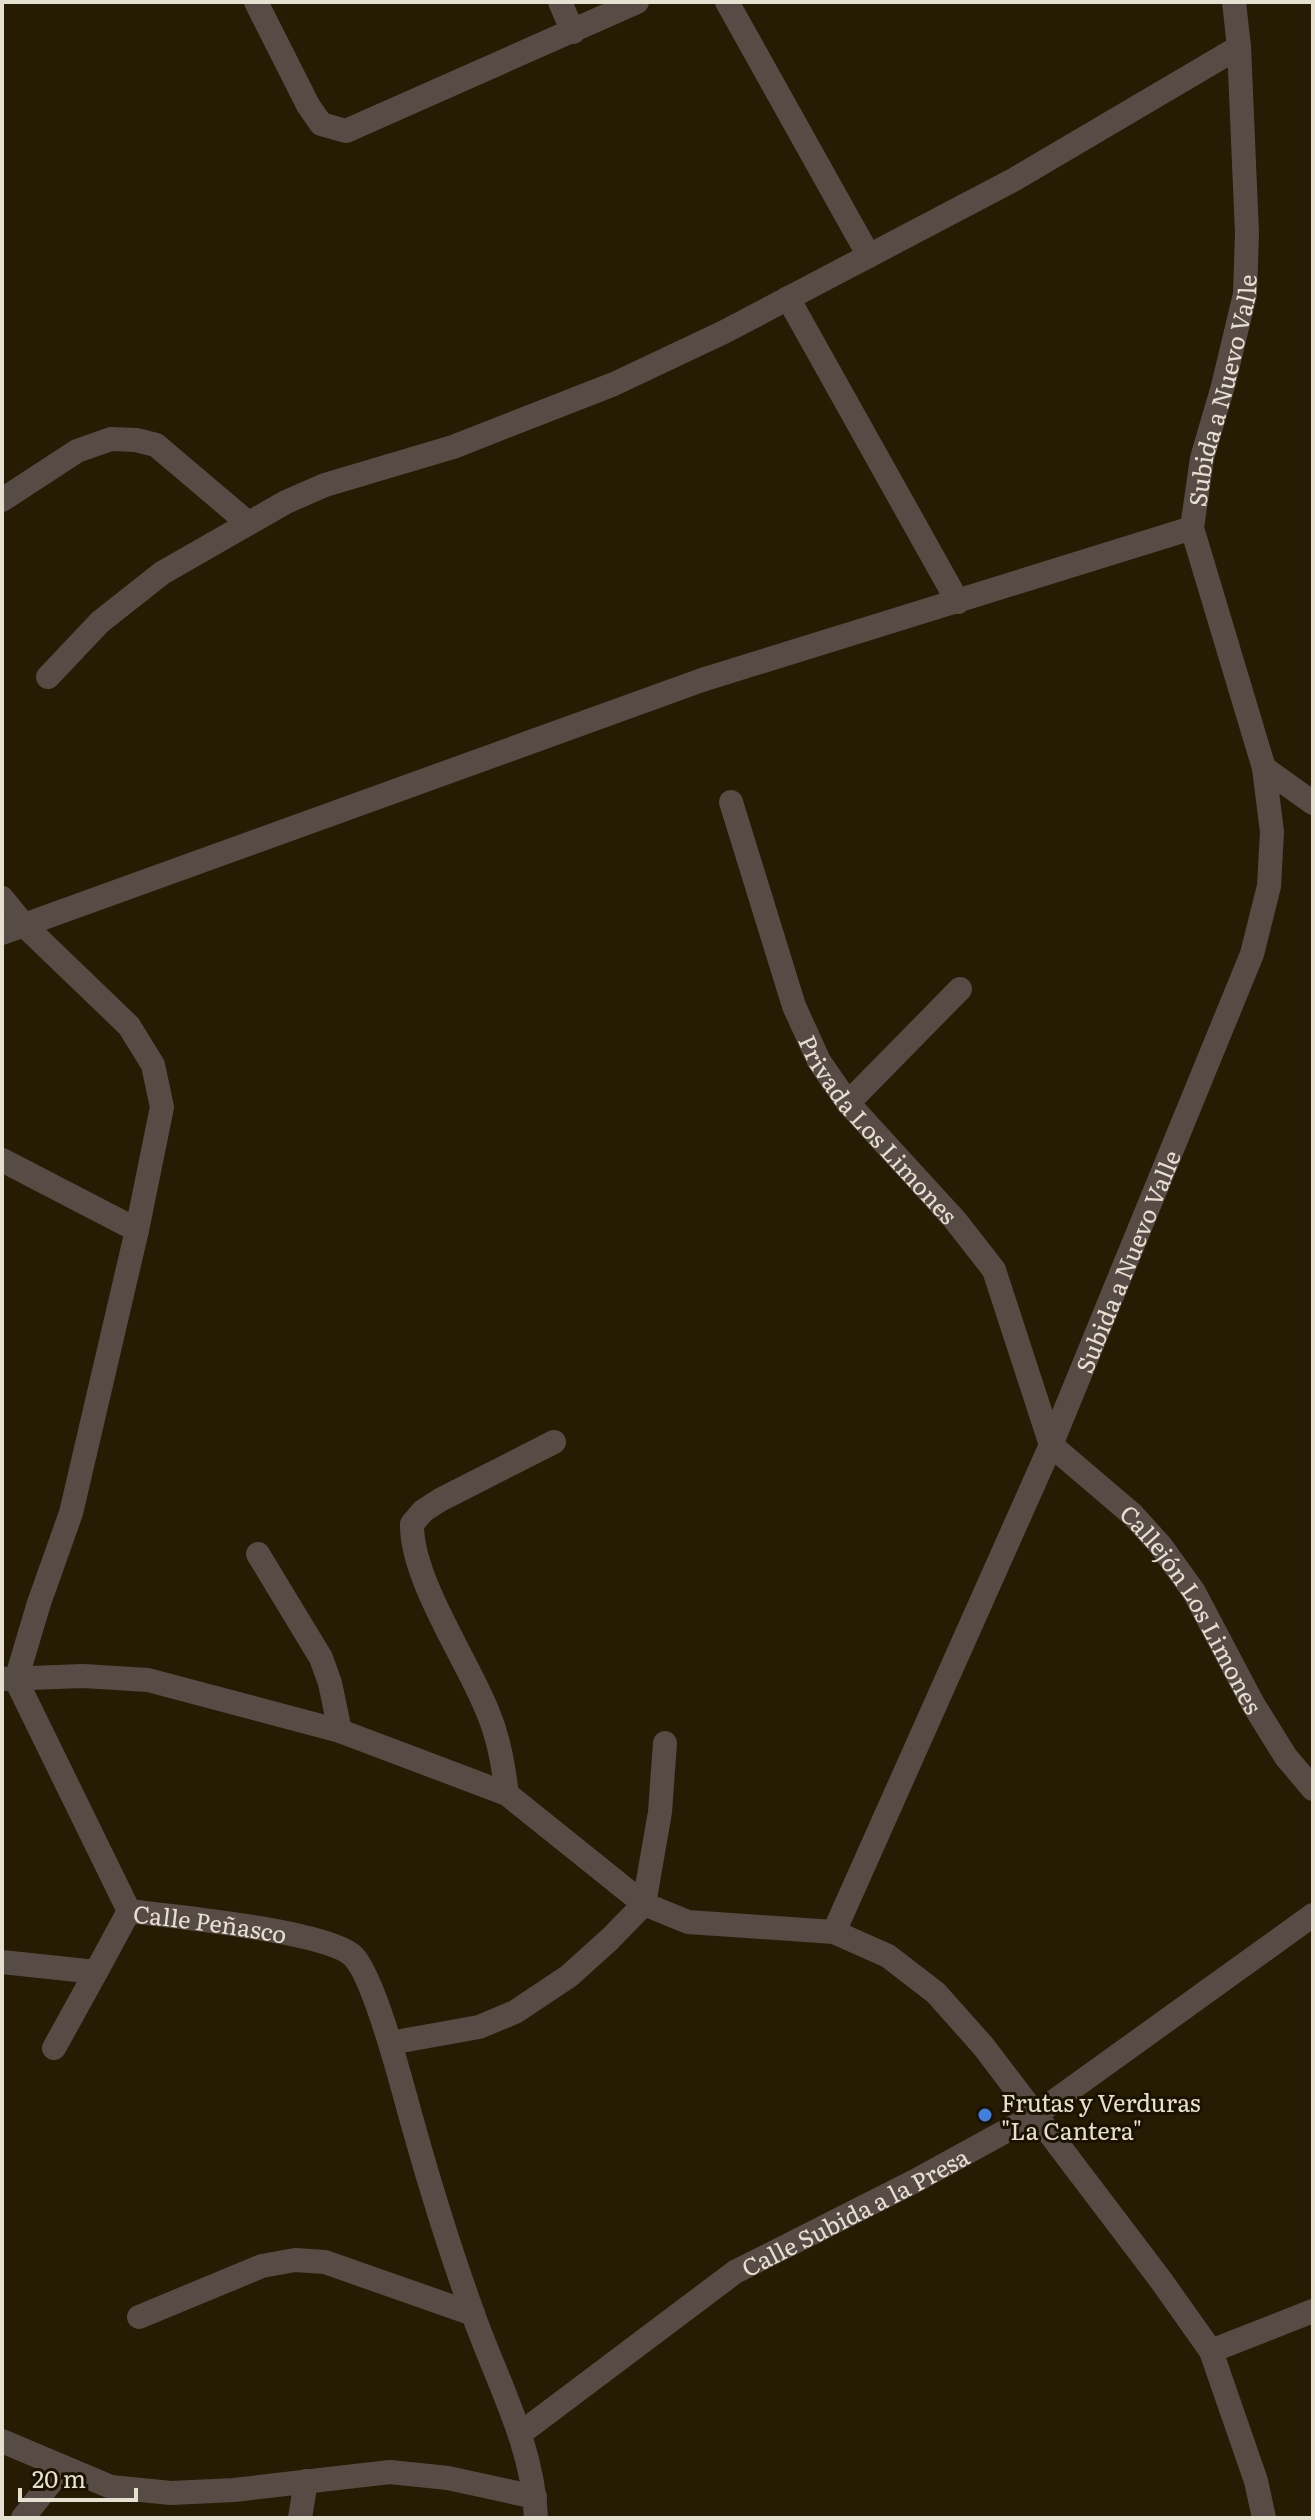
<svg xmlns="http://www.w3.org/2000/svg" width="1315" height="2520" font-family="Literata,serif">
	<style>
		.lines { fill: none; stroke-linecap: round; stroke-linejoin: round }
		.minor { stroke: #574c45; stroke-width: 24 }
		.tertiary { stroke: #574c45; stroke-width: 24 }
		.shop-dot { fill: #3f7fe0; stroke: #1b1200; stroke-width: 3 }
		.labels { text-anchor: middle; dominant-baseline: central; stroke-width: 6; stroke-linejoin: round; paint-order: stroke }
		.street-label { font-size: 24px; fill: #e6e0d1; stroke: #1b1200 }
		.poi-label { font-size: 24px; fill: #e6e0d1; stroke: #1b1200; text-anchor: start }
	</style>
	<rect width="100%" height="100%" fill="#251c03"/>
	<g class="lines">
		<g class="minor">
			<path d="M 256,2 L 308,105 L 321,124 L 346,131 L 637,2"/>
			<path d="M 560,2 L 573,32"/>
			<path d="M 727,2 L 869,256"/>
			<path d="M 788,298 L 958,602"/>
			<path d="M 2,500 L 77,451 L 111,439 L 136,440 L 156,445 L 248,523"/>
			<path d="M 48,677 L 100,622 L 162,573 L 286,502 L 325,485 L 453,447 L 614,384 L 724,332 L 1015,179 L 1239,47"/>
			<path d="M 1264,768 L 1313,803"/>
			<path id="s1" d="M 731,802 L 794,1006 L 819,1061 L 848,1103 L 955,1220 L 994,1270 L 1051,1445 L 1133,1515 L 1161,1546 L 1194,1592 L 1253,1704 L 1286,1757 L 1313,1789"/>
			<path d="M 2,898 L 24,925 L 129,1026 L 153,1065 L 162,1107 L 137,1230 L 71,1513 L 39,1603 L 16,1680 L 129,1911"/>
			<path d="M 2,933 L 702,680 L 1192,528"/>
			<path d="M 848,1103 L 960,989"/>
			<path d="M 2,1160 L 137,1230"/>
			<path d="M 258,1554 L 321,1658 L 330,1683 L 340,1731"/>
			<path d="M 2,1679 L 83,1676 L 148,1680 L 340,1731 L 507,1794 L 644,1904 L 688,1922 L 834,1932 L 888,1956 L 936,1993 L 984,2047 L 1160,2279 L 1211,2351"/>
			<path d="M 507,1794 C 503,1764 499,1738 487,1710 C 466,1658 411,1578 412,1524 L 423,1511 L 440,1500 L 554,1442"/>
			<path id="s2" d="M 129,1911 C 171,1916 327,1931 353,1956 C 372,1975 396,2063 404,2092 C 424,2166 446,2239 472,2311 C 496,2380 533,2443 536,2518"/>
			<path id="s3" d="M 834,1932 L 1051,1445 L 1252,954 L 1269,886 L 1272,832 L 1264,768 L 1192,528 L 1202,458 L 1223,386 L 1245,294 L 1247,233 L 1239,47 L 1234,2"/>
			<path d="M 2,1962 L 96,1972 L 129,1911"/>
			<path d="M 390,2043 L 479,2027 L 515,2012 L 569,1976 L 610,1939 L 644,1904 L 660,1812 L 665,1743"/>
			<path d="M 54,2048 L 96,1972"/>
			<path d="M 139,2317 L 262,2266 L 295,2260 L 325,2262 L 473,2314"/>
			<path id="s4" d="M 521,2433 L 735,2272 L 915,2181 L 1035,2115 L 1313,1915"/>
			<path d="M 2,2441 L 111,2487 L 171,2493 L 234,2490 L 390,2472 L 448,2478 L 535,2497"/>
			<path d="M 23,2518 L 62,2468"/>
			<path d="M 300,2518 L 306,2481"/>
		</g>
		<path class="tertiary" d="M 1264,2518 L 1256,2481 L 1211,2351 L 1313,2311"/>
	</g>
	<circle class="shop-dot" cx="985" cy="2115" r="8"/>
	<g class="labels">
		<g class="street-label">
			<text stroke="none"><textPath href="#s3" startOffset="1644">Subida a Nuevo Valle</textPath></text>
			<text stroke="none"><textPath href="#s1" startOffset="364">Privada Los Limones</textPath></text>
			<text stroke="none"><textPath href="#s3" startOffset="732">Subida a Nuevo Valle</textPath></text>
			<text stroke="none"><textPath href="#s1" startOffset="950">Callejón Los Limones</textPath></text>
			<text stroke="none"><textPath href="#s2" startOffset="82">Calle Peñasco</textPath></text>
			<text stroke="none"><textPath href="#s4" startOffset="402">Calle Subida a la Presa</textPath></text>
		</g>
		<g class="poi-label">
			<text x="1001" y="2101">Frutas y Verduras<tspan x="1001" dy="28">"La Cantera"</tspan></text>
		</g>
	</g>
	<rect width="1315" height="2520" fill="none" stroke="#e6e0d1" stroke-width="8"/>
	<path d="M20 2488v12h116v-12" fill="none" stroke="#e6e0d1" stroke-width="4"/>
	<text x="32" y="2488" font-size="24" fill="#e6e0d1" stroke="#1b1200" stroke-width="6" paint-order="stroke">20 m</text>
</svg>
